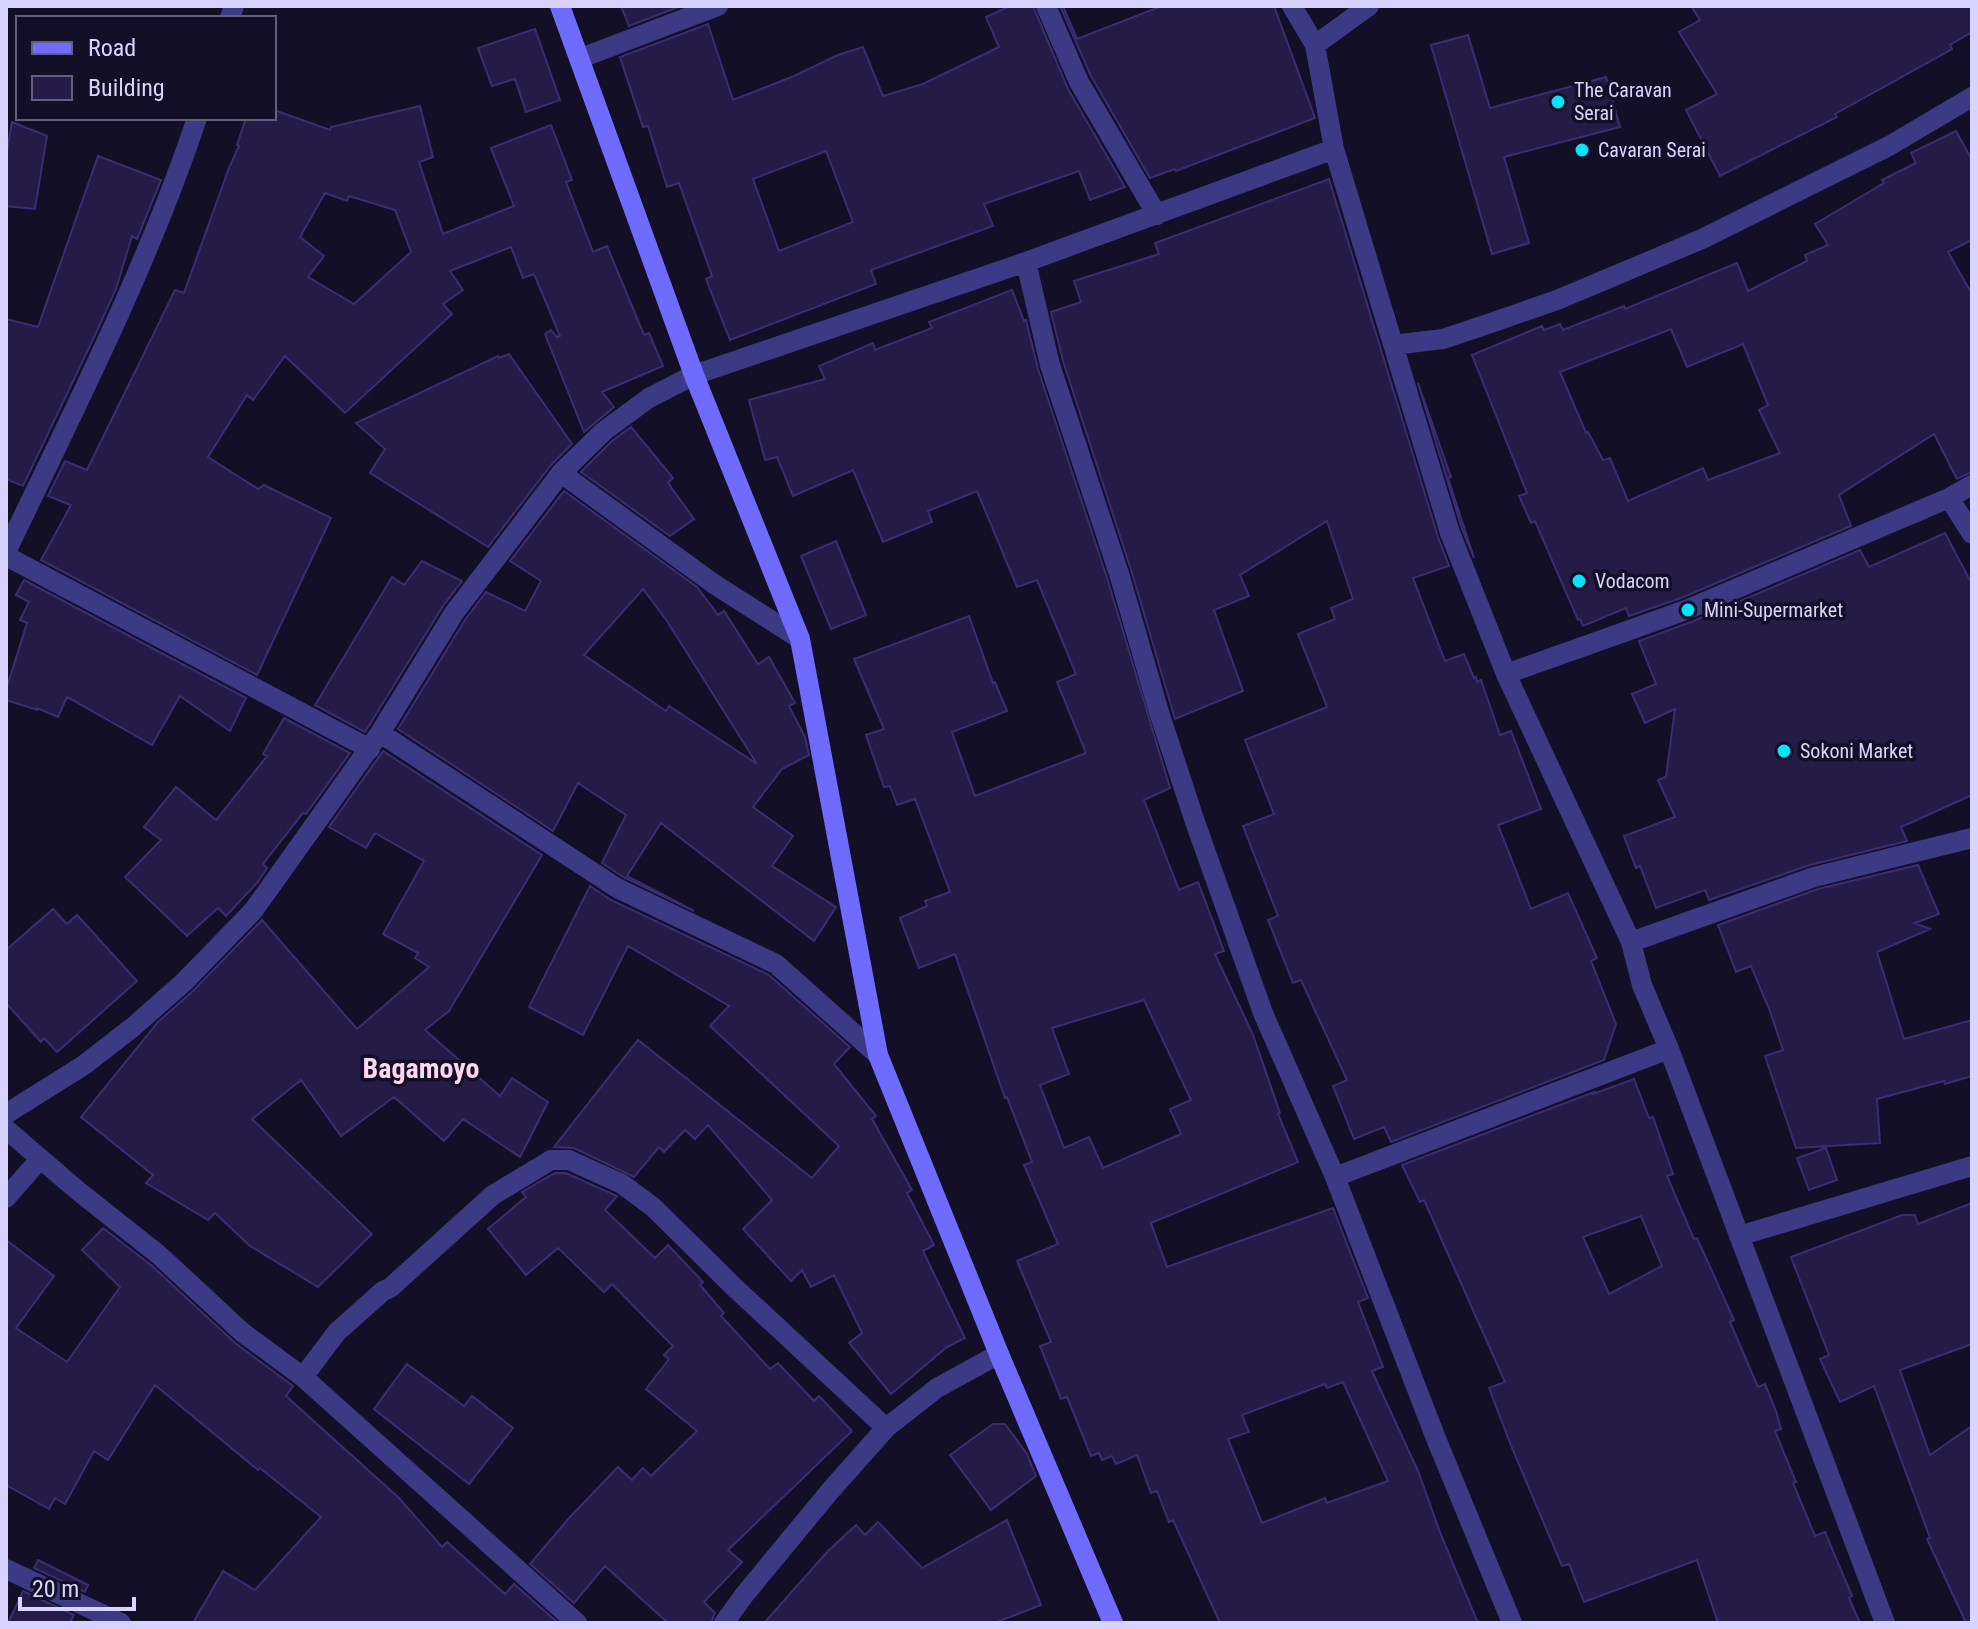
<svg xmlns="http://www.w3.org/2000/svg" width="1978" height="1629" font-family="'Roboto Condensed',sans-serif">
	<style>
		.building { fill: #241b47; stroke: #3b2d73; stroke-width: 2; fill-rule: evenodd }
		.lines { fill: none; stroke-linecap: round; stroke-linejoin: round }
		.street { stroke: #3d3a85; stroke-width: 20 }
		.secondary { stroke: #6f6bff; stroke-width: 20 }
		.poi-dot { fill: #00e5ff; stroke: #130f26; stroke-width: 3 }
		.labels { text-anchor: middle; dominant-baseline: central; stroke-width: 7; stroke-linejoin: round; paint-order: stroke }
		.poi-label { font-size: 20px; fill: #d9d4ff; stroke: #130f26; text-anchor: start }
		.district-label { font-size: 28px; font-weight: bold; fill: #ffd6f0; stroke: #130f26 }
	</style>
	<rect width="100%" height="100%" fill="#130f26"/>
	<path class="building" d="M 621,6 L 681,6 L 629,26 Z
		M 1010,6 L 1033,6 L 1068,89 L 1125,187 L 1090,200 L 1079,171 L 984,204 L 993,226 L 871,270 L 876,284 L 730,340 L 706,279 L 712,276 L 679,183 L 667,187 L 648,126 L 643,127 L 620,57 L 708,24 L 733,100 L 794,76 L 838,55 L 863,47 L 883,96 L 923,84 L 999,47 L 986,17 ZM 826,151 L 853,222 L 779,251 L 753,179 Z
		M 1060,6 L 1063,6 L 1077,39 L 1162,6 L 1274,6 L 1315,118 L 1176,171 L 1175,169 L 1150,178 L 1091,76 Z
		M 1691,6 L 1972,6 L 1972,32 L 1950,45 L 1952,49 L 1835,114 L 1837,117 L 1720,176 L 1686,110 L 1717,94 L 1679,32 L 1700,20 Z
		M 535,29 L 560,100 L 526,112 L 515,79 L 492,86 L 478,48 Z
		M 1468,35 L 1490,108 L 1606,77 L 1620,127 L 1504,157 L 1529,243 L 1492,254 L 1431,45 Z
		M 420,106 L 433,157 L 419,162 L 443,234 L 514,206 L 491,148 L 551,125 L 572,180 L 566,182 L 593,252 L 607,246 L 644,335 L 649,333 L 663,366 L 602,392 L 614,407 L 584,432 L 545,334 L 551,330 L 557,337 L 560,336 L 534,274 L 523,278 L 511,247 L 450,271 L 463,290 L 443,304 L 452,314 L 345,413 L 285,356 L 253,400 L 247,395 L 208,457 L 258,489 L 264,485 L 331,518 L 257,675 L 41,560 L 71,505 L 48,496 L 65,461 L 87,470 L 175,290 L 184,293 L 229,168 L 239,146 L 237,145 L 246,118 L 274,118 L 274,110 L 330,130 L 331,127 ZM 325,193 L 347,201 L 349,196 L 395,210 L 411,252 L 354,304 L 308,277 L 324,256 L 300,237 Z
		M 12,122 L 47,136 L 35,209 L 6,206 L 6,156 Z
		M 1956,131 L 1972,160 L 1972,240 L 1948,252 L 1972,294 L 1972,472 L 1957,479 L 1934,434 L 1839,495 L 1851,526 L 1681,598 L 1629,616 L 1626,608 L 1583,626 L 1580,619 L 1578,620 L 1535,521 L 1531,523 L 1519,496 L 1527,493 L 1472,355 L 1542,326 L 1544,330 L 1560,324 L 1563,330 L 1624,306 L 1625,309 L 1737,263 L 1748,291 L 1807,261 L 1805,255 L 1828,245 L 1815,224 L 1884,183 L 1882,180 L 1916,163 L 1911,153 ZM 1671,329 L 1687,367 L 1743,344 L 1768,405 L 1759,410 L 1780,453 L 1708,480 L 1703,468 L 1628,501 L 1610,458 L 1603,460 L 1588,432 L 1586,433 L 1560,372 Z
		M 98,156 L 161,180 L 137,239 L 132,236 L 116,289 L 96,333 L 23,486 L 6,479 L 6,319 L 38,327 Z
		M 1329,179 L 1438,537 L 1449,566 L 1413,578 L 1445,661 L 1464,654 L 1474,678 L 1476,677 L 1477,682 L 1481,680 L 1500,735 L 1511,731 L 1541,809 L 1498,825 L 1531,909 L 1568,893 L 1597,958 L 1591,961 L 1616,1024 L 1604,1060 L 1391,1142 L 1384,1127 L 1354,1139 L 1333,1086 L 1347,1080 L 1301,980 L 1293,983 L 1268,920 L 1278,916 L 1243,826 L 1274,814 L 1245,740 L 1327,707 L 1298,634 L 1335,619 L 1331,608 L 1353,599 L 1327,521 L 1240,575 L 1249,596 L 1214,610 L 1243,691 L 1175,719 L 1132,573 L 1063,361 L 1051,312 L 1081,302 L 1074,281 L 1159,254 L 1155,243 Z
		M 1012,290 L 1024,321 L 1026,320 L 1038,369 L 1108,581 L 1170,788 L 1144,800 L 1179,890 L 1198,882 L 1224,951 L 1215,954 L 1253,1035 L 1280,1113 L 1278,1114 L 1298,1162 L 1151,1223 L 1167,1267 L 1333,1208 L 1368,1298 L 1358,1302 L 1383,1367 L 1372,1371 L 1418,1471 L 1441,1535 L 1478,1623 L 1220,1623 L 1173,1520 L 1169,1522 L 1157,1491 L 1151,1493 L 1137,1455 L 1116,1464 L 1112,1456 L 1102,1460 L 1099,1453 L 1091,1456 L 1067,1397 L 1061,1399 L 1040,1346 L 1051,1342 L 1017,1261 L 1058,1244 L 1024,1165 L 1032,1162 L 1007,1097 L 1005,1098 L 955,954 L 919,968 L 900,918 L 927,906 L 925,901 L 950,892 L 915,799 L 897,805 L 890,786 L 884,787 L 866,735 L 884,729 L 854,659 L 969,616 L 993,683 L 995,682 L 1007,711 L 952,732 L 975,796 L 1086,753 L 1057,682 L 1076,674 L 1037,580 L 1017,587 L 977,491 L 928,511 L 932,522 L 883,542 L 853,470 L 793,496 L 777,457 L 765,460 L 749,400 L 825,379 L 819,366 L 873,343 L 875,350 L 932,328 L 929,322 ZM 1144,1000 L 1191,1100 L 1170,1109 L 1181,1134 L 1103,1168 L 1089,1137 L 1064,1148 L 1040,1085 L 1069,1074 L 1052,1028 ZM 1343,1382 L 1388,1481 L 1327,1503 L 1325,1498 L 1262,1523 L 1228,1439 L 1249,1432 L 1242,1415 L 1325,1384 L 1327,1388 Z
		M 509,354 L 572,444 L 551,465 L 488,547 L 370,473 L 385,449 L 356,423 L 498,356 L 499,358 Z
		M 1418,383 L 1451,477 L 1448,478 L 1474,558 L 1462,529 Z
		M 631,427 L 673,478 L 668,483 L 694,519 L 670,536 L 581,472 L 612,441 Z
		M 564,491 L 697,587 L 718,615 L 724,611 L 758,664 L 769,657 L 795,703 L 789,706 L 805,737 L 809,755 L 782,769 L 753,807 L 793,836 L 772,866 L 836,907 L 814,941 L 661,823 L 627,876 L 694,911 L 623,877 L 602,863 L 626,815 L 578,783 L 553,831 L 398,729 L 465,620 L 486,592 L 525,611 L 541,581 L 510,561 ZM 643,589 L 667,621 L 757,764 L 669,706 L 666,711 L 584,655 Z
		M 1945,533 L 1972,584 L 1972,795 L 1901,827 L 1907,841 L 1810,865 L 1709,900 L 1705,890 L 1656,908 L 1640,866 L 1636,868 L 1624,836 L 1675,817 L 1658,780 L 1666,777 L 1675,709 L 1645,723 L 1632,694 L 1656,684 L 1639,641 L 1691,622 L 1860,550 L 1869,567 Z
		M 836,541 L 866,615 L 831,629 L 801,556 Z
		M 422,561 L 462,581 L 443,606 L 365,732 L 315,705 L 392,577 L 404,585 Z
		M 24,580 L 246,698 L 230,731 L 180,696 L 152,745 L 67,697 L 58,717 L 37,708 L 37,710 L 6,700 L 6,690 L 27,623 L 20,620 L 29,602 L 16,595 Z
		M 284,718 L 350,753 L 306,814 L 303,813 L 263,864 L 267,868 L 258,882 L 226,916 L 218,908 L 187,936 L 125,877 L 161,840 L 144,827 L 176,787 L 216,820 L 267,756 L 263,754 Z
		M 383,751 L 542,855 L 449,1011 L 425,1030 L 500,1096 L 512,1078 L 548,1102 L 520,1157 L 463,1119 L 444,1141 L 394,1097 L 341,1136 L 301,1080 L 252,1119 L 372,1234 L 318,1287 L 250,1246 L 215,1213 L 208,1220 L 146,1183 L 153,1175 L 81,1117 L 158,1022 L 193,991 L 262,920 L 357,1029 L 429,967 L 415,958 L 418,953 L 383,934 L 424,861 L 375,833 L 366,848 L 329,827 Z
		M 1918,865 L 1939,914 L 1915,923 L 1930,929 L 1877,952 L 1904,1039 L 1972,1020 L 1972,1076 L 1945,1084 L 1944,1081 L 1877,1099 L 1880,1143 L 1796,1148 L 1765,1056 L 1783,1050 L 1770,1011 L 1751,966 L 1736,972 L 1718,925 L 1818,889 Z
		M 590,886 L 611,900 L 769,975 L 850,1047 L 834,1064 L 876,1116 L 872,1119 L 912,1190 L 907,1193 L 934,1245 L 923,1251 L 965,1338 L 947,1347 L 891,1394 L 849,1343 L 862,1333 L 834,1275 L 811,1287 L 802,1270 L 791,1281 L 743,1229 L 772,1200 L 708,1125 L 695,1139 L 685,1130 L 664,1152 L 659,1147 L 634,1177 L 574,1148 L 554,1147 L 638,1040 L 812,1178 L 839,1146 L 710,1026 L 729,1006 L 628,946 L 583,1035 L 529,1007 Z
		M 53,909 L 67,924 L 77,915 L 137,981 L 57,1052 L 44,1038 L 41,1042 L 6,1003 L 6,950 Z
		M 1634,1079 L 1649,1118 L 1653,1117 L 1673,1174 L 1667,1176 L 1694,1239 L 1697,1238 L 1734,1320 L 1730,1322 L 1758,1387 L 1765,1384 L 1776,1411 L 1781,1429 L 1775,1431 L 1796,1482 L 1793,1483 L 1815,1536 L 1825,1532 L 1852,1596 L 1849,1598 L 1860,1623 L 1718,1623 L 1697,1560 L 1584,1602 L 1569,1564 L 1562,1566 L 1512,1448 L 1489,1388 L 1505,1382 L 1424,1200 L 1420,1202 L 1402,1165 L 1594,1092 L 1593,1094 ZM 1641,1216 L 1662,1266 L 1609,1294 L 1583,1237 Z
		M 1826,1148 L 1837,1180 L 1809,1190 L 1797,1158 Z
		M 555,1173 L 566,1173 L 617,1196 L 605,1210 L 655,1258 L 668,1245 L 703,1282 L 700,1285 L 724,1313 L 721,1316 L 770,1369 L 778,1363 L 814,1401 L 819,1396 L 852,1431 L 728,1550 L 742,1562 L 704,1602 L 715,1613 L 711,1623 L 668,1623 L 605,1566 L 574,1603 L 530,1564 L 570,1517 L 618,1467 L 632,1480 L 643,1468 L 651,1476 L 697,1431 L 646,1389 L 669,1359 L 664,1355 L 673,1346 L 612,1284 L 604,1292 L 558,1248 L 526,1275 L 488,1229 L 526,1197 L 522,1192 Z
		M 1972,1203 L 1972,1344 L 1900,1370 L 1930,1455 L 1972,1426 L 1972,1623 L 1966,1623 L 1927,1539 L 1930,1538 L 1874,1386 L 1840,1402 L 1820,1359 L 1829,1355 L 1791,1257 L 1902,1215 L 1915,1215 L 1918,1224 Z
		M 103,1228 L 151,1265 L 234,1342 L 293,1386 L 286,1396 L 399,1498 L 442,1547 L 447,1542 L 505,1594 L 514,1584 L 557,1622 L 193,1623 L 223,1571 L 255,1590 L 321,1517 L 260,1468 L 258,1470 L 155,1385 L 108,1460 L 94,1451 L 65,1504 L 55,1498 L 49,1509 L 6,1485 L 6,1240 L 54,1276 L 16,1328 L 67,1362 L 120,1287 L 82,1250 Z
		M 407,1364 L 464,1406 L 472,1396 L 513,1428 L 469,1484 L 374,1409 Z
		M 993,1424 L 1005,1424 L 1027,1454 L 1036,1476 L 991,1510 L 950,1455 Z
		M 1007,1520 L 1041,1605 L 994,1623 L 764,1623 L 828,1551 L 856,1525 L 865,1535 L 878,1522 L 922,1568 Z
		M 38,1560 L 88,1585 L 85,1592 L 34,1568 Z
		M 23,1591 L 74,1615 L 70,1623 L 8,1623 Z"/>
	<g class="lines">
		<path class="street" d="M 1046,6 L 1079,82 L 1157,215
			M 1292,6 L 1315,45 L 1334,149 L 1450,533 L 1506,674 L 1631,942 L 1642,985 L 1669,1049 L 1885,1623
			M 230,18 L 234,6
			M 1315,45 L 1369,6
			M 581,58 L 718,6
			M 1026,262 L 1050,365 L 1120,577 L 1159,712 L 1194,819 L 1263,1013 L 1335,1177 L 1437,1441 L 1512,1623
			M 1393,345 L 1443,339 L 1482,326 L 1557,300 L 1702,239 L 1889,146 L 1972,97
			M 561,473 L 714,584 L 800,639
			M 1949,498 L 1972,534
			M 6,552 C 74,410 147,268 197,118
			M 6,556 L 370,749
			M 1506,674 L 1686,610 L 1949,498 L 1972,485
			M 380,733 L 617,888 L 776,964 L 878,1055
			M 1631,942 L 1814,877 L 1972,838
			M 6,1114 L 84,1065 L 133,1027 L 184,982 L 253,911 L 380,733 L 454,613 L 561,473 L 604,431 L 649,398 L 694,375 L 1026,262 L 1334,149
			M 6,1129 L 77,1190 L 159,1255 L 242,1332 L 303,1377 L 577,1623
			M 1335,1177 L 1669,1049
			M 6,1198 L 40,1159
			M 1739,1236 L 1972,1166
			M 303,1377 L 337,1332 L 383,1291 L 390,1288 L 493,1195 L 551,1160 L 569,1160 L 622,1184 L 653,1207 L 734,1287 L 886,1428
			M 6,1569 L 121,1623
			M 724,1623 L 745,1594 L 830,1491 L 886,1428 L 937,1388 L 999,1354"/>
		<path class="secondary" d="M 560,6 L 694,375 L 800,639 L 878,1055 L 999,1354 L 1113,1623"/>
	</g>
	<g class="poi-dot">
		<circle cx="1558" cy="102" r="8"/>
		<circle cx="1582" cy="150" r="8"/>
		<circle cx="1579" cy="581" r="8"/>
		<circle cx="1688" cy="610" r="8"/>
		<circle cx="1784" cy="751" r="8"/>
	</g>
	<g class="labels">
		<g class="poi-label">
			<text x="1574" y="90">The Caravan<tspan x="1574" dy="23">Serai</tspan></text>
			<text x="1598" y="150">Cavaran Serai</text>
			<text x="1595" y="581">Vodacom</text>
			<text x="1704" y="610">Mini-Supermarket</text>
			<text x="1800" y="751">Sokoni Market</text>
		</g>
		<g class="district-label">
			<text x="421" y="1068">Bagamoyo</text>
		</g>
	</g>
	<rect width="1978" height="1629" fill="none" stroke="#d9d4ff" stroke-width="16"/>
	<rect x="16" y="16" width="260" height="104" fill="#130f26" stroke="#625e7d" stroke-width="2"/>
	<rect x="32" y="42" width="40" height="12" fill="#6f6bff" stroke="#625e7d" stroke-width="2"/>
	<text x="88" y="56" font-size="24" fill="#d9d4ff">Road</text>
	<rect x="32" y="76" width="40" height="24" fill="#241b47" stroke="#625e7d" stroke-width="2"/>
	<text x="88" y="96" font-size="24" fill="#d9d4ff">Building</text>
	<path d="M20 1597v12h114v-12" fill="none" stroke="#d9d4ff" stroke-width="4"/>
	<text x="32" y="1597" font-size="24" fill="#d9d4ff" stroke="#130f26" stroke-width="6" paint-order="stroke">20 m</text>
</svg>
